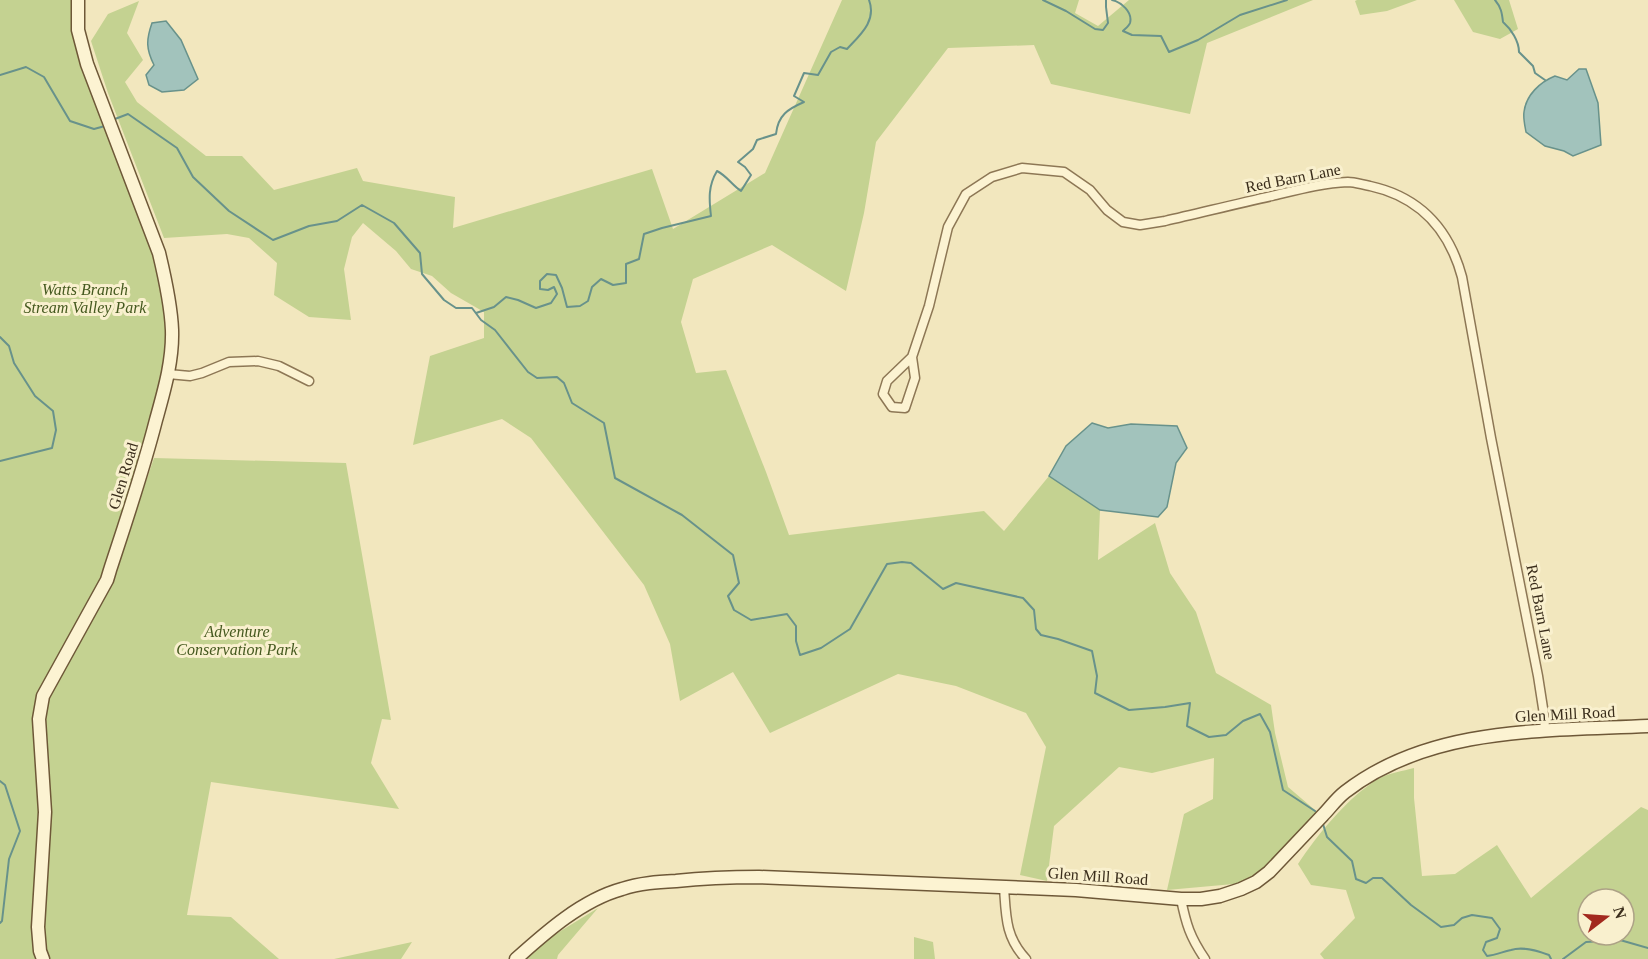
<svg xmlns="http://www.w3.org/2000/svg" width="1648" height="959" font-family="Georgia,serif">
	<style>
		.green { fill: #c4d291; fill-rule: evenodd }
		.water { fill: #a2c3bc; stroke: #68928b; stroke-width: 1.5 }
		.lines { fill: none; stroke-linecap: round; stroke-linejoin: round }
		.stream { stroke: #68928b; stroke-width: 2 }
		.street-casing { stroke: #8d7755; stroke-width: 11 }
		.secondary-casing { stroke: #6e5838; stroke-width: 15 }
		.street { stroke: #fcf3d2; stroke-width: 8 }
		.secondary { stroke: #fcf3d2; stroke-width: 12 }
		.labels { text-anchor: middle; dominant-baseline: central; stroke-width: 6; stroke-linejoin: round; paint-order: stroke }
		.street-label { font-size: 16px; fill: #3a2d1b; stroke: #f9f0ce }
		.park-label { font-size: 16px; font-style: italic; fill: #45591f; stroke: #f9f0ce }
	</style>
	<rect width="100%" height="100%" fill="#f2e7be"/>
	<path class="green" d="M 0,0 L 78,0 L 78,30 L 137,187 L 168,262 L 172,310 L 171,355 L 108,589 L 109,589 L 154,458 L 346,463 L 391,720 L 382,719 L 371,763 L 399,809 L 211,782 L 187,915 L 231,917 L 279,959 L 0,959 Z
		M 842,0 L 1079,0 L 1075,13 L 1098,26 L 1129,0 L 1313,0 L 1207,43 L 1190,114 L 1051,84 L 1034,45 L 948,48 L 876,142 L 864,213 L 846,291 L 772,245 L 693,279 L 681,322 L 696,373 L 726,370 L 766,472 L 789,535 L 984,511 L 1004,531 L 1049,476 L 1100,510 L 1098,560 L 1155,523 L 1170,573 L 1196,612 L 1216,673 L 1271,705 L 1275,733 L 1288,787 L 1322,816 L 1256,882 L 1167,890 L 1184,814 L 1213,799 L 1214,758 L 1152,773 L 1119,767 L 1054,826 L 1047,881 L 1020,875 L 1046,747 L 1026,713 L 956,686 L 898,674 L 770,733 L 733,672 L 680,701 L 670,644 L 644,585 L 531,438 L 502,419 L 413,445 L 430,356 L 484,338 L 484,312 L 451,293 L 432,276 L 411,269 L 396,251 L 363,223 L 352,237 L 344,269 L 351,320 L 309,317 L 274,295 L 277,263 L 249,238 L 227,234 L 164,238 L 108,93 L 91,41 L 108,14 L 139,1 L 127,33 L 143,60 L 125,82 L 137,102 L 206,156 L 242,156 L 274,190 L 357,168 L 363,181 L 455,197 L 453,228 L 652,169 L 673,229 L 765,173 Z
		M 1357,0 L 1417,0 L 1387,11 L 1360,15 L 1355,1 Z
		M 1454,0 L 1509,0 L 1518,29 L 1500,39 L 1473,32 Z
		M 1414,768 L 1414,798 L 1422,876 L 1455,874 L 1497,845 L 1531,898 L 1641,807 L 1648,810 L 1648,959 L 1324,959 L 1320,954 L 1355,918 L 1346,890 L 1311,885 L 1298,864 C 1317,835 1348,797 1378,779 C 1388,773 1403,771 1414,768 ZM 1588,899 L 1624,899 L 1624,935 L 1588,935 Z
		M 598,908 L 558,955 L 557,959 L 527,959 L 551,937 Z
		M 914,937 L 933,942 L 935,959 L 914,959 Z
		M 412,942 L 401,959 L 334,959 Z"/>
	<path class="water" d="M 166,21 L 181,40 L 198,79 L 184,90 L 162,92 L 149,85 L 146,75 L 154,65 C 146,49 146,40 152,23 Z
		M 1579,69 L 1586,69 L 1598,103 L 1601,145 L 1573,156 L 1564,151 L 1545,146 L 1526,132 C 1525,126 1523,118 1524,112 C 1526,95 1540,82 1555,76 L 1567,80 Z
		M 1092,423 L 1108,428 L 1131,424 L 1177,426 L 1187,448 L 1176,463 L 1167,507 L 1158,517 L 1100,510 L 1049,476 L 1066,446 Z"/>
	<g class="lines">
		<path class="stream" d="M 1043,0 L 1066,11 L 1095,29 L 1103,30 L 1108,23 L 1106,7 L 1106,0
			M 1112,0 C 1121,2 1133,12 1130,23 C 1129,26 1126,28 1123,31 L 1132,35 L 1161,36 L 1169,52 L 1198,40 L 1240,15 L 1287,0
			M 1495,0 C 1501,7 1502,13 1503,22 C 1511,29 1519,41 1519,52 L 1533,66 L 1535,73 L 1545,80
			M 0,75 L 26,67 L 44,77 L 70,121 L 94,129 L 105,126
			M 115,119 L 128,114 L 177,148 L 193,177 L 229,211 L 273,240 L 309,226 L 337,221 L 362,205 L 394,223 L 420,253 L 422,274 L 444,300 L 456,308 L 472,308 L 481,320 L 495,330 L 528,372 L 537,378 L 557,377 L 564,383 L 572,403 L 604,423 L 615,478 L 682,515 L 733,555 L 739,583 L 728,596 L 734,610 L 751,620 L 787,614 L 796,626 L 796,641 L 800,655 L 821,648 L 850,629 L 887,564 L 902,562 L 911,563 L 943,589 L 956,583 L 1023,598 L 1034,610 L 1036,629 L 1041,635 L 1058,639 L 1092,651 L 1097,676 L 1095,693 L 1129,710 L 1165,707 L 1190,703 L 1187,726 L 1209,737 L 1226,735 L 1243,721 L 1260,714 L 1270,732 L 1283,790 L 1315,811
			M 476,313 L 494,307 L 506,297 L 518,300 L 536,308 L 551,303 L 557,294 L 554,287 L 548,290 L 540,289 L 540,281 L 547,274 L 556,275 L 562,288 L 567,307 L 580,306 L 588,301 L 592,287 L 601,279 L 613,285 L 626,283 L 626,264 L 639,259 L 644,234 L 662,228 L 711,216 C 709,199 708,186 717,171 C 727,176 732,185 741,191 L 751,175 L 745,167 L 738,162 L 753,149 L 757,140 L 776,134 C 778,115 788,109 804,102 L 794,96 L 804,73 L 818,75 L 831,52 L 840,47 L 847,49 C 860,35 877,21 869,0
			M 0,337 L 9,346 L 14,363 L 35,396 L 53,411 L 56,430 L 52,448 L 0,461
			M 0,781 L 5,785 L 20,831 L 9,859 L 2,921 L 0,923
			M 1323,824 L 1327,837 L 1352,861 L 1356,879 L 1366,883 L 1373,878 L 1382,878 L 1411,905 L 1441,927 L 1454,925 L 1462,918 L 1472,915 L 1492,918 L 1500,929 L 1497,938 L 1486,942 L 1483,950 L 1487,956 C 1496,955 1502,952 1511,950 C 1523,946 1538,951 1549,955 L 1551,959
			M 1563,959 L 1586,942 L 1620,940 L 1648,948"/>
		<defs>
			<path id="street" d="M 912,357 L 887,381 L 883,394 L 892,407 L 905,408 L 915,378 L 912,357 L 929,306 L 948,227 L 966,194 L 992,177 L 1022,168 L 1064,172 L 1090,190 L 1107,210 L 1123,222 L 1140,225 L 1165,221 C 1200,213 1236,204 1272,196 C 1297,190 1322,183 1348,182 C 1355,182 1363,185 1370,186 C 1420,197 1449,229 1462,277 L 1491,438 L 1538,676 L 1545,721 L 1544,731
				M 168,374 L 190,376 L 202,373 L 229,362 L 258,361 L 279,366 L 309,381
				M 1004,887 C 1006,915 1005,937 1026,959
				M 1181,899 C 1186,924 1190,937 1205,959"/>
			<path id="secondary" d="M 43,959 L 40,951 L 38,927 L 45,812 L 39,719 L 43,696 L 107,580 L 110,570 C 126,521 143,471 156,420 C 164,391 173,361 172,330 C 171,304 165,278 159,253 L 87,64 L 78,30 L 78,0
				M 516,959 C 546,932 582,900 622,889 C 640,883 658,882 676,881 C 704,878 731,877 759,877 L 1076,890 L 1181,899 L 1201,899 L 1220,896 L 1241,889 L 1256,882 L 1269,872 C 1287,853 1305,834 1323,815 C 1330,808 1336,799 1345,792 C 1430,726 1545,731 1648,726"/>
		</defs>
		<use href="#street" class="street-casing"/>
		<use href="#secondary" class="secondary-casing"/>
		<use href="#street" class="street"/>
		<use href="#secondary" class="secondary"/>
	</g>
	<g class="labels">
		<g class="street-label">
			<text transform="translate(1293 178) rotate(-11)">Red Barn Lane</text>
			<text transform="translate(123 476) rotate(-73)">Glen Road</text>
			<text transform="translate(1541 612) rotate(79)">Red Barn Lane</text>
			<text transform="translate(1565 714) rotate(-3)">Glen Mill Road</text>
			<text transform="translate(1098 876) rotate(4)">Glen Mill Road</text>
		</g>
		<g class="park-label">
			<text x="85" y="289">Watts Branch<tspan x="85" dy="18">Stream Valley Park</tspan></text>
			<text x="237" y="631">Adventure<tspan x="237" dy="18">Conservation Park</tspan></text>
		</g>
	</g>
	<g transform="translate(1606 917) rotate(73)"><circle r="28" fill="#f9f0ce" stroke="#ada286" stroke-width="1.5"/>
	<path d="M0-4.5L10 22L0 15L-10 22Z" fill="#a2291e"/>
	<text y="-9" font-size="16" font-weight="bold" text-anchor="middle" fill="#3a2d1b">N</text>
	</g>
</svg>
